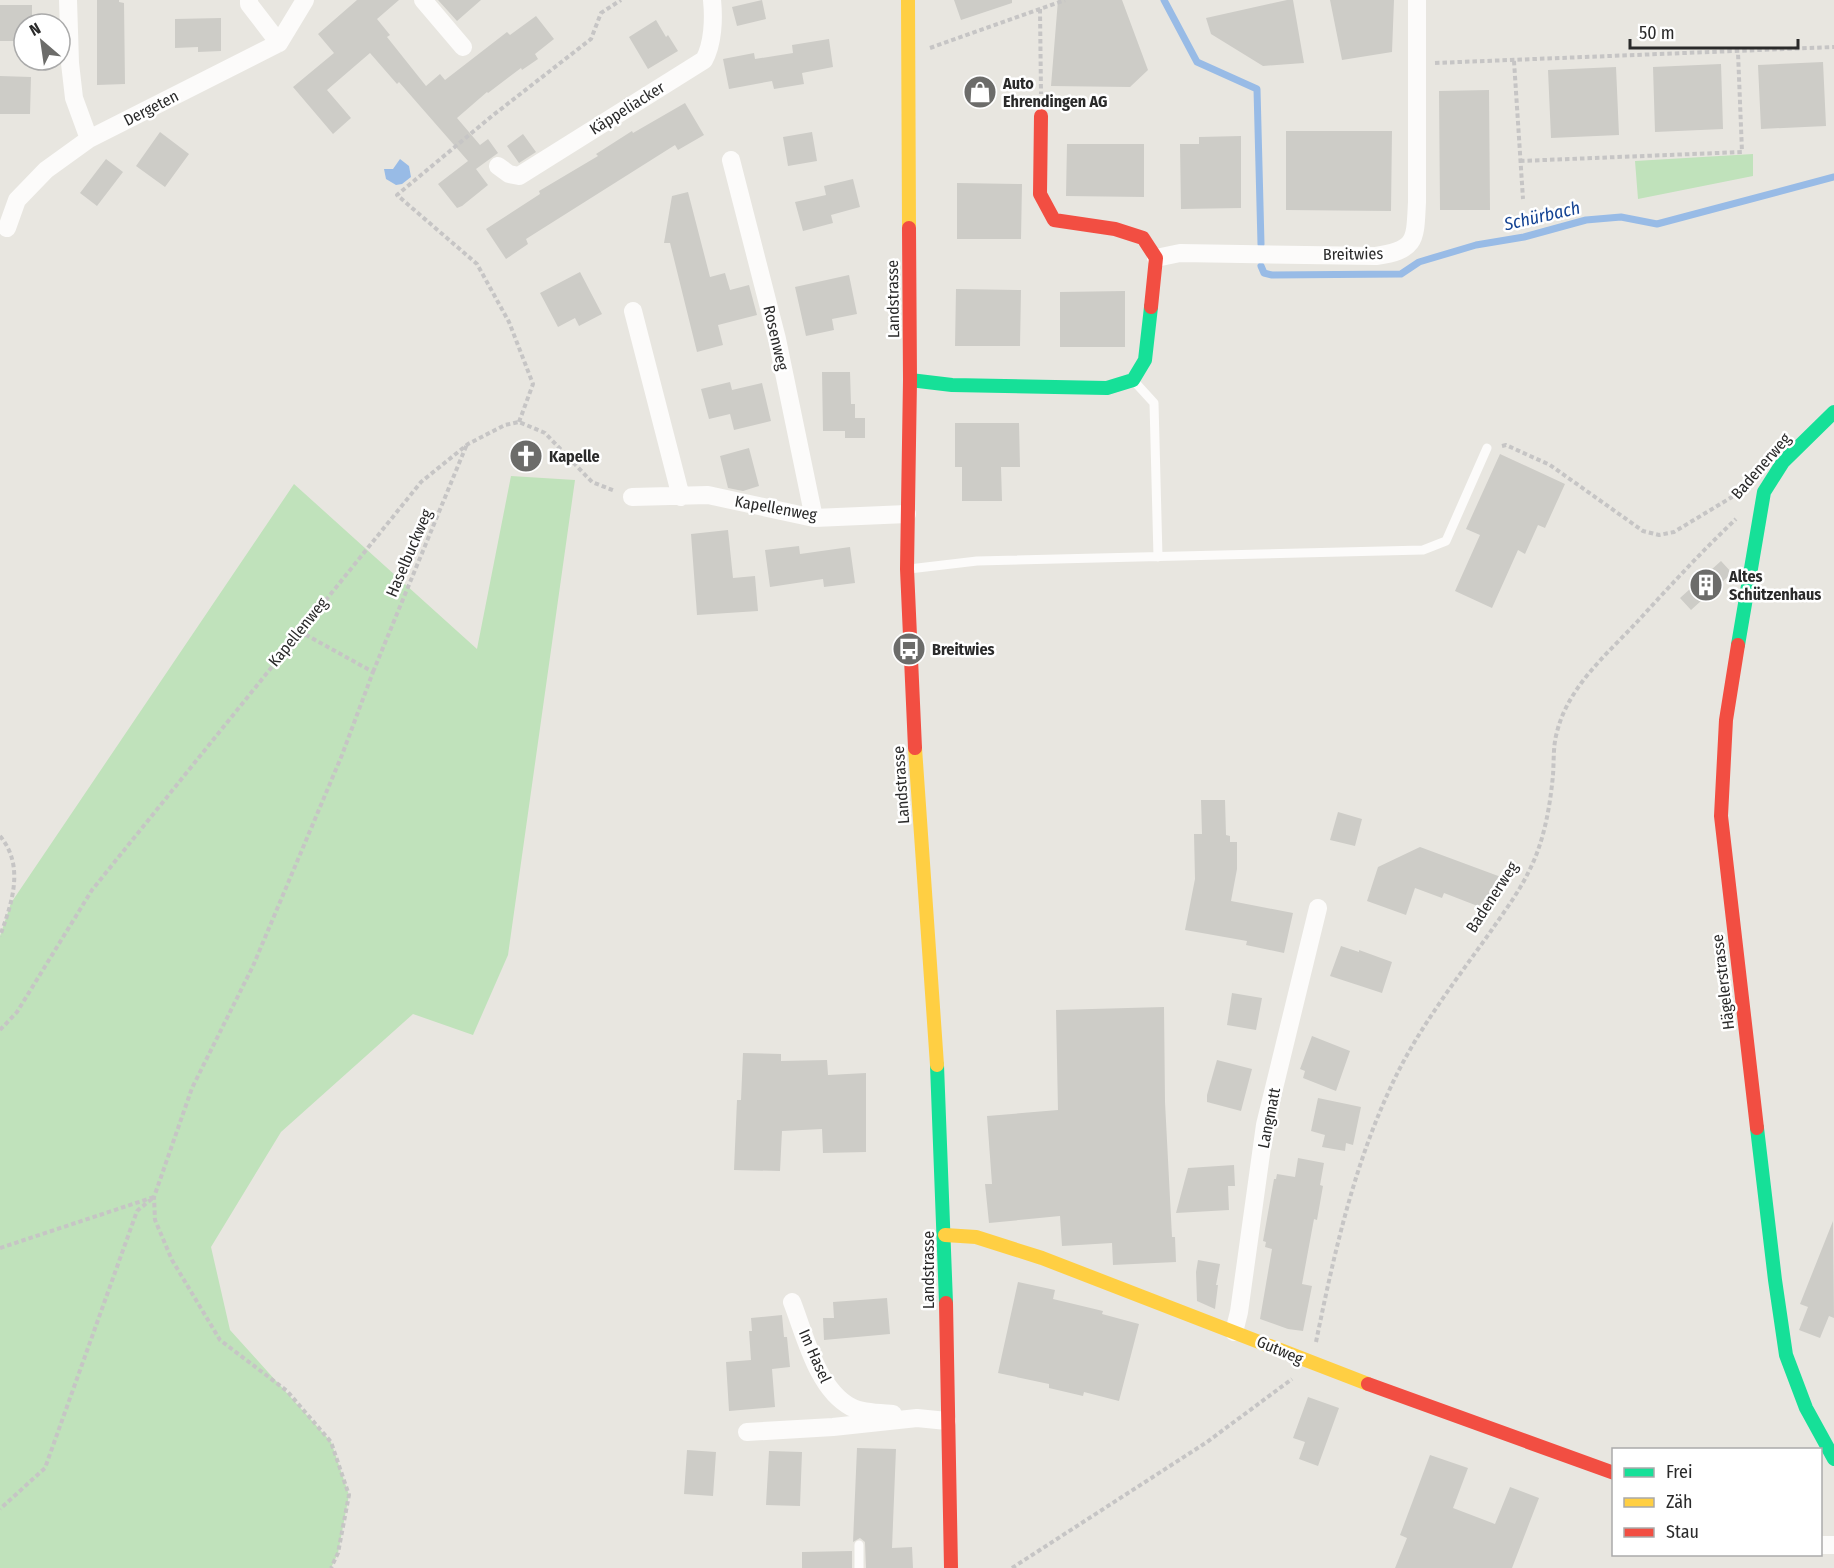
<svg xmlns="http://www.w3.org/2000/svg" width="1834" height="1568" font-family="'Fira Sans Condensed',sans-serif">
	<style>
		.green { fill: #c0e2bb }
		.water { fill: #98bbe6 }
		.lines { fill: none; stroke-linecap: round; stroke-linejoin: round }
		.stream { stroke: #98bbe6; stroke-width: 7 }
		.building { fill: #cdccc7 }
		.path { stroke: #c6c5c5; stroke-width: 4; stroke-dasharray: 4.5 3; stroke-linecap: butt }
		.lane { stroke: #fcfbfa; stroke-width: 9 }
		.street { stroke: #fcfbfa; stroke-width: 18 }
		.fast { stroke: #16e098; stroke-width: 14 }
		.slow { stroke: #ffcf43; stroke-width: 14 }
		.jam { stroke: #f24e42; stroke-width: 14 }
		.labels { text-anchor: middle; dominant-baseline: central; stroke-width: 5; stroke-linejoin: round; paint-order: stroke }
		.poi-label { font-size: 16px; font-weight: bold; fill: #2a2a2a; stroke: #fff; text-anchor: start }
		.street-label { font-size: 16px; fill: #2a2a2a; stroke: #fff }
		.water-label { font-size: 18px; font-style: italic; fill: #144393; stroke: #fff }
	</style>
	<rect width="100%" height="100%" fill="#e8e6e0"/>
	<path class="green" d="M 1753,154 L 1753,176 L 1638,199 L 1635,161 Z
		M 511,476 L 575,480 L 508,955 L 473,1035 L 413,1014 L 281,1132 L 211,1247 L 230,1330 L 331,1442 L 349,1495 L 338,1553 L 331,1568 L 0,1568 L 0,936 L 11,903 L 294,484 L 477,649 Z"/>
	<path class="water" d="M 400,159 L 409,166 L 411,177 L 402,184 L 396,185 L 386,179 L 384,169 L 393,169 Z"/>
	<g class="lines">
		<path class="stream" d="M 1164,0 L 1197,62 L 1257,89 L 1261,244
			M 1261,266 L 1264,273 L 1272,275 L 1401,274 L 1419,262 L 1476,245 L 1524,237 L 1586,220 L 1621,217 L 1657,224 L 1834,177"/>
	</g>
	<path class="building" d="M 97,0 L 119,0 L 119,2 L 124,3 L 125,84 L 97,85 Z
		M 357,0 L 399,0 L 377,19 L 390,35 L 387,37 L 426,86 L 440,74 L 445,80 L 507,32 L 510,35 L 536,16 L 554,39 L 535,54 L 538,59 L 522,70 L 521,68 L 488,93 L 487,92 L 457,118 L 480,145 L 488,139 L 498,153 L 476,169 L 488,185 L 462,206 L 457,208 L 438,184 L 468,161 L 399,82 L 397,84 L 370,53 L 327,90 L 351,118 L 333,134 L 293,87 L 334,53 L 318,34 Z
		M 438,0 L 481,0 L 457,21 Z
		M 762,0 L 766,19 L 737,26 L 732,7 Z
		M 954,0 L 1012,0 L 1012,3 L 961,20 Z
		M 1058,0 L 1122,0 L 1148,70 L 1130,87 L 1051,86 Z
		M 1287,0 L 1293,0 L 1304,63 L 1263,66 L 1211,34 L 1206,18 Z
		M 1330,0 L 1394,0 L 1392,52 L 1342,60 Z
		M 0,5 L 32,5 L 32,24 L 24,24 L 24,41 L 0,41 Z
		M 221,18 L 221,51 L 198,52 L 198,47 L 175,48 L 175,19 Z
		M 656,20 L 666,37 L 668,35 L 678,51 L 648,69 L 629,37 Z
		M 829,39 L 833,67 L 802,73 L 804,84 L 774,89 L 772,81 L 729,89 L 723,59 L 754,53 L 755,59 L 793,53 L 792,45 Z
		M 1823,62 L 1826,126 L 1761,129 L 1758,65 Z
		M 1721,64 L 1723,129 L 1655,132 L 1653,67 Z
		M 1616,67 L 1619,135 L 1551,138 L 1548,70 Z
		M 0,76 L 31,77 L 30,114 L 0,114 Z
		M 1489,90 L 1490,210 L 1440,210 L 1439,91 Z
		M 685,103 L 704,135 L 678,150 L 675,145 L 526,239 L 528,244 L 506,259 L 486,229 L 540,194 L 539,191 L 598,156 L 596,154 L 632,131 L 633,133 Z
		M 1286,131 L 1392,131 L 1391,211 L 1286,210 Z
		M 160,132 L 189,154 L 165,187 L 136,166 Z
		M 812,132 L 817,161 L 788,166 L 783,137 Z
		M 523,134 L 536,152 L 519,163 L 507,146 Z
		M 1241,136 L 1241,208 L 1181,209 L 1180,144 L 1199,144 L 1199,137 Z
		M 1067,144 L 1144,144 L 1144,197 L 1066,196 Z
		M 106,159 L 123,172 L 97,206 L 80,193 Z
		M 853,179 L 860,207 L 831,215 L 833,223 L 803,231 L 795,202 L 826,195 L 824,186 Z
		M 957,183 L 1022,184 L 1021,239 L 957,239 Z
		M 688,192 L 710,277 L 725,273 L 730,290 L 749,285 L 757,315 L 718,325 L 723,345 L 697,352 L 670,243 L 664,243 L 672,196 Z
		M 580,272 L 602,314 L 579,326 L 575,318 L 558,327 L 540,293 Z
		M 849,275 L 857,314 L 832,319 L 834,330 L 806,336 L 795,287 Z
		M 956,289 L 1021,290 L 1020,346 L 955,346 Z
		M 1125,291 L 1125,347 L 1060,347 L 1060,292 Z
		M 822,372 L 850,372 L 851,404 L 855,404 L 855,418 L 865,418 L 865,438 L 845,438 L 845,431 L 823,431 Z
		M 730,382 L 732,390 L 762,383 L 771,421 L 734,430 L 730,414 L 709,419 L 701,389 Z
		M 955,423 L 1019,423 L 1020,467 L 1001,467 L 1002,501 L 962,501 L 962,467 L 955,467 Z
		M 749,448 L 759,486 L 743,491 L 728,488 L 720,456 Z
		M 1500,454 L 1565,484 L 1545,528 L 1538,525 L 1525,554 L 1518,550 L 1492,608 L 1455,591 L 1480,535 L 1466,529 Z
		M 728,530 L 733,578 L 755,576 L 758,611 L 697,615 L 691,534 Z
		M 799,546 L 800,554 L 850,547 L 855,583 L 824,587 L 823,579 L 770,587 L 765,550 Z
		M 1721,561 L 1732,573 L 1691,610 L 1680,598 Z
		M 1201,800 L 1225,800 L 1226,835 L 1230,836 L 1230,842 L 1237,842 L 1237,869 L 1231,901 L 1293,913 L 1284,953 L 1246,945 L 1247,941 L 1185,930 L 1195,879 L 1194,834 L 1202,834 Z
		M 1338,812 L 1362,819 L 1355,846 L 1330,840 Z
		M 1420,847 L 1501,877 L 1488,910 L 1444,893 L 1442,898 L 1415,888 L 1406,915 L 1367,901 L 1378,867 Z
		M 1341,946 L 1359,952 L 1359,950 L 1392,962 L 1382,993 L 1330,976 Z
		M 1232,993 L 1262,998 L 1256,1030 L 1227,1025 Z
		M 1164,1007 L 1165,1102 L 1172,1237 L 1175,1237 L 1176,1262 L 1113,1265 L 1112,1243 L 1062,1246 L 1060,1216 L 989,1223 L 985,1184 L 992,1184 L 987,1116 L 1058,1110 L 1056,1010 Z
		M 1312,1036 L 1350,1051 L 1336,1091 L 1303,1078 L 1305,1071 L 1300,1069 Z
		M 743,1053 L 781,1054 L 781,1061 L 827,1060 L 828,1075 L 866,1073 L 866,1152 L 823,1153 L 822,1129 L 782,1131 L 780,1171 L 734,1170 L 737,1100 L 741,1100 Z
		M 1217,1060 L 1252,1069 L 1241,1111 L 1207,1102 L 1207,1095 Z
		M 1318,1098 L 1361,1107 L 1353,1145 L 1346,1143 L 1345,1151 L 1322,1147 L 1325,1135 L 1311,1131 Z
		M 1298,1158 L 1324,1163 L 1320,1185 L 1323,1186 L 1317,1220 L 1314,1219 L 1302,1284 L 1312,1286 L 1303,1331 L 1288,1329 L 1260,1319 L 1272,1249 L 1265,1247 L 1266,1242 L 1263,1241 L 1274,1179 L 1276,1179 L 1277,1174 L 1295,1177 Z
		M 1234,1165 L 1235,1186 L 1228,1186 L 1229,1210 L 1176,1213 L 1188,1168 Z
		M 1833,1221 L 1834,1318 L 1829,1316 L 1820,1338 L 1799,1330 L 1808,1307 L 1800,1304 Z
		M 1198,1260 L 1220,1264 L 1216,1285 L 1218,1285 L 1215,1309 L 1197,1301 L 1196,1272 Z
		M 1018,1282 L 1055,1290 L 1053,1299 L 1103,1311 L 1102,1314 L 1139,1324 L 1119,1401 L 1084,1392 L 1083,1396 L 1049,1388 L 1049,1384 L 998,1373 Z
		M 887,1298 L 890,1334 L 824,1340 L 823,1318 L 834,1318 L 833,1302 Z
		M 782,1315 L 784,1337 L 787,1337 L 790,1367 L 772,1369 L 775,1407 L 729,1411 L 726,1362 L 751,1360 L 749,1331 L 752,1331 L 751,1318 Z
		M 1308,1397 L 1339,1408 L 1318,1466 L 1299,1459 L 1305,1442 L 1293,1438 Z
		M 857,1448 L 896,1449 L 892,1548 L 912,1547 L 913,1568 L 866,1568 L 865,1542 L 860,1538 L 853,1542 Z
		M 687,1450 L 716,1452 L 713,1496 L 684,1494 Z
		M 769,1451 L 802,1452 L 800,1506 L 766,1505 Z
		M 1430,1455 L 1468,1468 L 1453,1508 L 1495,1524 L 1510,1487 L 1539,1498 L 1512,1568 L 1395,1568 L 1407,1538 L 1400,1535 Z
		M 852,1551 L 852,1568 L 802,1568 L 802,1552 Z"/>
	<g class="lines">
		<path class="path" d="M 1040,9 L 1041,94
			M 930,48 L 1065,0
			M 1514,61 L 1523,199
			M 1435,63 L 1834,47
			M 1520,161 L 1742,152 L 1738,52
			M 519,422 L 533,384 L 509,322 L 477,264 L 397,195 L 492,116 L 591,39 L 601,13 L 621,0
			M 1502,446 L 1506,445 L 1550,465 L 1643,531 L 1659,535 L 1674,532 L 1732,497 L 1743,495
			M 299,631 L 373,672 L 342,755 L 253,966 L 192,1088 L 154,1197 L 155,1220 L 172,1260 L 220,1340 L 287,1391 L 331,1442 L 349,1495 L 338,1553 L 331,1568
			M 373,672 L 467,444
			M 0,836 C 25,866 12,903 0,936
			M 0,1030 L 17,1012 L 92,890 L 421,482 L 468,444 L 505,425 L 519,422 L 545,433 L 592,482 L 615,491
			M 0,1248 L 154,1197 L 137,1211 L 45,1468 L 0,1509
			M 1316,1342 C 1335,1249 1356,1155 1399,1070 C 1424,1021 1459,976 1491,931 C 1504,912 1519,892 1529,871 C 1544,842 1550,807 1553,775 C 1554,761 1553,745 1557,732 C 1568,687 1607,654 1637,622 C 1669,587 1701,552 1736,519
			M 1012,1568 L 1207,1442 L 1292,1379"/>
		<path class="lane" d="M 1133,380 L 1154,403 L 1158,557
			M 909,569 L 977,561 L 1423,550 L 1446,541 L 1487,448
			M 859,1545 L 859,1568"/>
		<path class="street" d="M 68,0 L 70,63 L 74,98 L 89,139
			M 249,0 L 249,4 L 279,43
			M 423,0 L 463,47
			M 731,160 L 777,339 L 814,518
			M 498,166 L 509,174 L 519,176 L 704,60 C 713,44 714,19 712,0
			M 7,228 L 17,200 L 46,170 L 89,139 L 279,43 L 305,0
			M 1156,258 L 1180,253 L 1376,256 C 1417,250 1415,240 1417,202 L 1417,0
			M 633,311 L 681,497
			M 632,497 L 708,495 L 814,518 L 907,514
			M 792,1302 C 805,1335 817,1389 851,1407 C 862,1413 880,1413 893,1414
			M 1234,1332 L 1239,1312 L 1265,1125 L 1318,908
			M 747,1432 L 833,1427 L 917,1418 L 947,1421
			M 1820,1545 L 1834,1545"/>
		<path class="fast" d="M 910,380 L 952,385 L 1107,388 L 1133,380 L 1145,360 L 1151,307
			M 1738,645 L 1764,492 L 1783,462 L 1834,412
			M 937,1065 L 946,1303
			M 1757,1128 L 1775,1280 L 1786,1355 L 1806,1408 L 1834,1459"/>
		<path class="slow" d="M 908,0 L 909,228
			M 915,748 L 937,1065
			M 945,1235 L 976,1237 L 1042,1258 L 1368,1384"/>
		<path class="jam" d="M 1041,116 L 1040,194 L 1054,220 L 1115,229 L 1143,238 L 1156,258 L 1151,307
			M 909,228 L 910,380 L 907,569 L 915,748
			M 1738,645 L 1726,720 L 1721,816 L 1757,1128
			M 946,1303 L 951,1568
			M 1368,1384 L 1614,1473"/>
	</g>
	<defs>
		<symbol id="shop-disc" viewBox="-11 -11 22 22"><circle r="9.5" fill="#6c6c6a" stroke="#fff"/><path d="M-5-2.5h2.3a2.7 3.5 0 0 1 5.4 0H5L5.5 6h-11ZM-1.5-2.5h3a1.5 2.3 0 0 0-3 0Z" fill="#fff"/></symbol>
		<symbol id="church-disc" viewBox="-11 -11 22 22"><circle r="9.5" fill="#6c6c6a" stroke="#fff"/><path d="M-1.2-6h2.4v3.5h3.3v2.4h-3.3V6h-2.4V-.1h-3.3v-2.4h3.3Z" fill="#fff"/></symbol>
		<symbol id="building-disc" viewBox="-11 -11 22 22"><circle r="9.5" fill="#6c6c6a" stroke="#fff"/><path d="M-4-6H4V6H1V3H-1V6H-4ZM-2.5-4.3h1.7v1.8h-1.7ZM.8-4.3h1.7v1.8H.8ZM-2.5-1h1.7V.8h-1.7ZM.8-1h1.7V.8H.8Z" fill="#fff"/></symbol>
		<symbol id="bus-disc" viewBox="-11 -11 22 22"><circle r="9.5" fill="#6c6c6a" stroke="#fff"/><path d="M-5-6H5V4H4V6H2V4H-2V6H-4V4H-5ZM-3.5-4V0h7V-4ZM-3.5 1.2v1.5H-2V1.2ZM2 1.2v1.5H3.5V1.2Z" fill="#fff"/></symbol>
	</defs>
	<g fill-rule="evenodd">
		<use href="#shop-disc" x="961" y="73" width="38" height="38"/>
		<use href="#church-disc" x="507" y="437" width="38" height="38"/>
		<use href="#building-disc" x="1687" y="566" width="38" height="38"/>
		<use href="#bus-disc" x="890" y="630" width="38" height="38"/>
	</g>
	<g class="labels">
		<g class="poi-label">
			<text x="1003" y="83">Auto<tspan x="1003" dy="18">Ehrendingen AG</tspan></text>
			<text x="549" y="456">Kapelle</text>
			<text x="1729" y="576">Altes<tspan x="1729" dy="18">Schützenhaus</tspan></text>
			<text x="932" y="649">Breitwies</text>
		</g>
		<g class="street-label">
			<text transform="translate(151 108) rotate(-27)">Dergeten</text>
			<text transform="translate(627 108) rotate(-32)">Käppeliacker</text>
			<text transform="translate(1353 254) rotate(-1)">Breitwies</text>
			<text transform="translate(893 299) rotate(-91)">Landstrasse</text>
			<text transform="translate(776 338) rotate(77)">Rosenweg</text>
			<text transform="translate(1761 466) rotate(-49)">Badenerweg</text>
			<text transform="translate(776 508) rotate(10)">Kapellenweg</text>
			<text transform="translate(409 553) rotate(-67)">Haselbuckweg</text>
			<text transform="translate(298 632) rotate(-51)">Kapellenweg</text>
			<text transform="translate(901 785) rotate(-94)">Landstrasse</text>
			<text transform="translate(1492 897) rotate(-57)">Badenerweg</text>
			<text transform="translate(1723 982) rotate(-97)">Hägelerstrasse</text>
			<text transform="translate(1269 1118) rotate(-79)">Langmatt</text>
			<text transform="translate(928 1270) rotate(-90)">Landstrasse</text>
			<text transform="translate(1280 1350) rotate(23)">Gutweg</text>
			<text transform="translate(815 1356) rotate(66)">Im Hasel</text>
		</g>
		<g class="water-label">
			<text transform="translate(1542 216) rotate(-13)">Schürbach</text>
		</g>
	</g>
	<rect x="1612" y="1448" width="210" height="108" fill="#ffffff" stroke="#aaaaaa" stroke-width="1.5"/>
	<rect x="1624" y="1468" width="30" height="9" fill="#16e098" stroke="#aaaaaa" stroke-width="1.5"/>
	<text x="1666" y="1478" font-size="18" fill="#2a2a2a">Frei</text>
	<rect x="1624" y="1498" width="30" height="9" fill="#ffcf43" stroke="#aaaaaa" stroke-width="1.5"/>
	<text x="1666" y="1508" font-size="18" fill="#2a2a2a">Zäh</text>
	<rect x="1624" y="1528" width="30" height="9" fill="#f24e42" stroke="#aaaaaa" stroke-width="1.5"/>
	<text x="1666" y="1538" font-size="18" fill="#2a2a2a">Stau</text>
	<g transform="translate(42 42) rotate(331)"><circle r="28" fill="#ffffff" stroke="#aaaaaa" stroke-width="1.5"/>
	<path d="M0-4.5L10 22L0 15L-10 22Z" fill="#6c6c6a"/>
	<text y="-9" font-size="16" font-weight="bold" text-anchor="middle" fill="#2a2a2a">N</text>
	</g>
	<path d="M1630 39v9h168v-9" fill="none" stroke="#2a2a2a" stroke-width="3"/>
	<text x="1639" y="39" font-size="18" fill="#2a2a2a" stroke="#ffffff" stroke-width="4.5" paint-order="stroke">50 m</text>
</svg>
